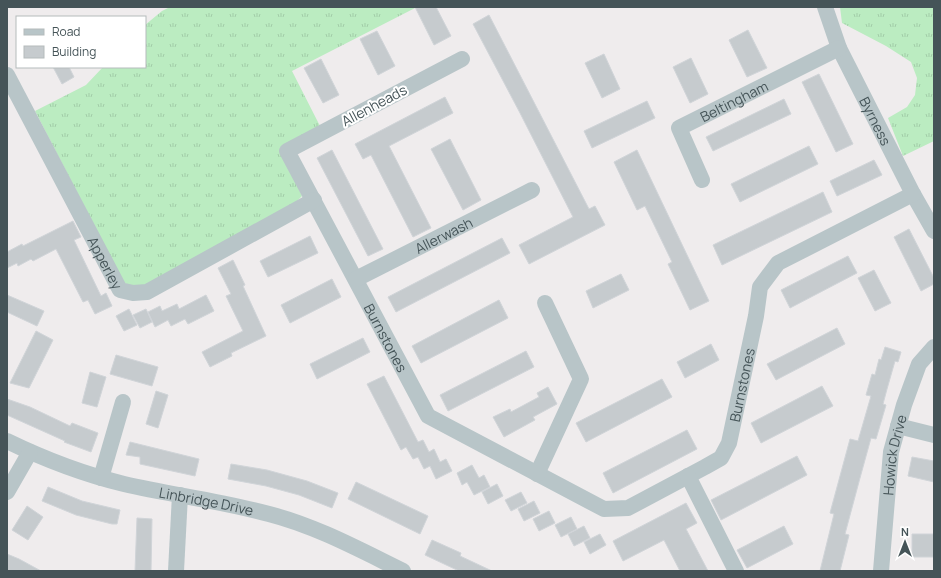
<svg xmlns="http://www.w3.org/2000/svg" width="941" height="578" font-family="Manrope,sans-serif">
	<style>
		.grass { fill: url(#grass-tufts) }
		.building { fill: #c6cbce; stroke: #d0d4d8 }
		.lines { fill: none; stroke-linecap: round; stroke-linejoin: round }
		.minor { stroke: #b8c5c8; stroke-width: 16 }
		.labels { text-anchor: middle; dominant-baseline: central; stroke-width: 4; stroke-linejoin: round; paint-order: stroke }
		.street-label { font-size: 14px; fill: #455458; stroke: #fff }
	</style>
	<defs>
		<pattern id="grass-tufts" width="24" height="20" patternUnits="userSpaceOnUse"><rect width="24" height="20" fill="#bbecc1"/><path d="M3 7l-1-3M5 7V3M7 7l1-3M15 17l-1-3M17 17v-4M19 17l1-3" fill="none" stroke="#a2cca8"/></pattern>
	</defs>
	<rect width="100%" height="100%" fill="#efeced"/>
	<path class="grass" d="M 170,7 L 417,7 L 292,71 L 321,128 L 280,148 L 302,196 L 292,206 L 147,286 L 134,286 L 124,283 L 35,111 L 86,85 L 103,67 L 145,67 L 145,25 L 162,11 Z
		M 840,7 L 934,7 L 934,141 L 903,156 L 888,118 L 907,107 L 915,95 L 917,78 L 911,62 L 886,46 L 842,23 Z"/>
	<path class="building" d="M 415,7 L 436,7 L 451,36 L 434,45 Z
		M 489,15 L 589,209 L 595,206 L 605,225 L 529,264 L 519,245 L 573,217 L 520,113 L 473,24 Z
		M 748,30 L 767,68 L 747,77 L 729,40 Z
		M 377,31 L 395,66 L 378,75 L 360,39 Z
		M 604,54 L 620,89 L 602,98 L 585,63 Z
		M 691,58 L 708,94 L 690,103 L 673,67 Z
		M 321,59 L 339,95 L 323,103 L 304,68 Z
		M 53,67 L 69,67 L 74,77 L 62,84 Z
		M 819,74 L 853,144 L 836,152 L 802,82 Z
		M 445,97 L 453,113 L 389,146 L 431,228 L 413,237 L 371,155 L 363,159 L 355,144 Z
		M 784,99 L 791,114 L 713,151 L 706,137 Z
		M 647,101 L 655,118 L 592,148 L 584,131 Z
		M 450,139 L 481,200 L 463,210 L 431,149 Z
		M 809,146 L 818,164 L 740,202 L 731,184 Z
		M 332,150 L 383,249 L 368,256 L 317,158 Z
		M 637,150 L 709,301 L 690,310 L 668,264 L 672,262 L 645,206 L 637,210 L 614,162 Z
		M 874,160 L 882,175 L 837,196 L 830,181 Z
		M 823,192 L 832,212 L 722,265 L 713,245 Z
		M 73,221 L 81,237 L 74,240 L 101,296 L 106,293 L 112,306 L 95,314 L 88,300 L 83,302 L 56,249 L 33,261 L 31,259 L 18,266 L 17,263 L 7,268 L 7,252 L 22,244 L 23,246 Z
		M 909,229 L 934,278 L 934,284 L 921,291 L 894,237 Z
		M 310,236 L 318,253 L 268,277 L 260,261 Z
		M 502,238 L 510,253 L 396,312 L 388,297 Z
		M 848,256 L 857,273 L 790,308 L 781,290 Z
		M 233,260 L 245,285 L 243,286 L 266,336 L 231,353 L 232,356 L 210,367 L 202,352 L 243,331 L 226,296 L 231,294 L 218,268 Z
		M 874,270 L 891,303 L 875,311 L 858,278 Z
		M 621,274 L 629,290 L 593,308 L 586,291 Z
		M 332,279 L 341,297 L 290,323 L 281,305 Z
		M 7,295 L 44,311 L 37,326 L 7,312 Z
		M 206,295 L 214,311 L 188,324 L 185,319 L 171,326 L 168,320 L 155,327 L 148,312 L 160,306 L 162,311 L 177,304 L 179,309 Z
		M 499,300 L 508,318 L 421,363 L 412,346 Z
		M 129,309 L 137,325 L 124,331 L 116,316 Z
		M 146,309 L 152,322 L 140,328 L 133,315 Z
		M 837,328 L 845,344 L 776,380 L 767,364 Z
		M 36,331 L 53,340 L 29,388 L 10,383 Z
		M 363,338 L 370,352 L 317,379 L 310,364 Z
		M 711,344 L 719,360 L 685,378 L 677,362 Z
		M 885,347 L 901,352 L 898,362 L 895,361 L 887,389 L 883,404 L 886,405 L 876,439 L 871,438 L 860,478 L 845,534 L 849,535 L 840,571 L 820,571 L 834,514 L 830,513 L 850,439 L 858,441 L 871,396 L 866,395 L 872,374 L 875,375 L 879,359 L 881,360 Z
		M 526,351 L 534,367 L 448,411 L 440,395 Z
		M 116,355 L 158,367 L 152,386 L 110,374 Z
		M 90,372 L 106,377 L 97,407 L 82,403 Z
		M 384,376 L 418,442 L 423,440 L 429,452 L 434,449 L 440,462 L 446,459 L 452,471 L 436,479 L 430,466 L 424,469 L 418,457 L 413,459 L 406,447 L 401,450 L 367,384 Z
		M 662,379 L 672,397 L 586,442 L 576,423 Z
		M 822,386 L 833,406 L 761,443 L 751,423 Z
		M 548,387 L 557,404 L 533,417 L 535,420 L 504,437 L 493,417 L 510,409 L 511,412 L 539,397 L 537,393 Z
		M 156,391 L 168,395 L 158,428 L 146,424 Z
		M 7,399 L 30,407 L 70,426 L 72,423 L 98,433 L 91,452 L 64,442 L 65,441 L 7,415 Z
		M 687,430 L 697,449 L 613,493 L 603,473 Z
		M 130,442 L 199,459 L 195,476 L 140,464 L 140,457 L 126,455 Z
		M 797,456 L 807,475 L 721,520 L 711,500 Z
		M 912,457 L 934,461 L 934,482 L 908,476 Z
		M 231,464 L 267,470 L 307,481 L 338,493 L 332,508 L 299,495 L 266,486 L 228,479 Z
		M 472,465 L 479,478 L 484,475 L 490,487 L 474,495 L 467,482 L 462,485 L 457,473 Z
		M 356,482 L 428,516 L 420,534 L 348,499 Z
		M 497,484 L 503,496 L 488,504 L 482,492 Z
		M 48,487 L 82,501 L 120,510 L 117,524 L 112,524 L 76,515 L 42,501 Z
		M 521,492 L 527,503 L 511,511 L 505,500 Z
		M 534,501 L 540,513 L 524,521 L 518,509 Z
		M 686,503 L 697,523 L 686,529 L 708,571 L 680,571 L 664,540 L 623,561 L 613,541 Z
		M 27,506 L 43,517 L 28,540 L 12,530 Z
		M 549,511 L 555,523 L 539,531 L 533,519 Z
		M 571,517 L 577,529 L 561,537 L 555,525 Z
		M 137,518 L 152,519 L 151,571 L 135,571 Z
		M 584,526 L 590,538 L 574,546 L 568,534 Z
		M 784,526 L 793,544 L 747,568 L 737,550 Z
		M 600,534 L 606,545 L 590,554 L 584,542 Z
		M 912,534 L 934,534 L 934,557 L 912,557 Z
		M 432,540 L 461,553 L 460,556 L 492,571 L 459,571 L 425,555 Z
		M 7,554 L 19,559 L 41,571 L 7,571 Z"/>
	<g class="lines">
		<g class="minor">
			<path id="s1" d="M 825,7 L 839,48 L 913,194 L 934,231"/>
			<path id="s2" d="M 462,59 L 287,151 L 428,416 L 604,509 L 628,508 L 705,467 L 721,458 L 729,443 L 756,316 L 760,287 L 778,263 L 913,194"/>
			<path id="s3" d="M 7,75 L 120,290 L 133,293 L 147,292 L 314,200"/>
			<path id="s4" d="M 702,180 L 679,128 L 839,48"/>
			<path id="s5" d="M 356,279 L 532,190"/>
			<path d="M 898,426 L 934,435"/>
			<path id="s6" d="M 7,441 C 44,459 83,474 124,484 C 172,495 221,501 269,514 C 316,526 360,550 403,571"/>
			<path d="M 537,474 L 581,379 L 545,303"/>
			<path d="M 688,476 L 736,571"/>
			<path d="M 101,478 L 123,402"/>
			<path d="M 7,492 L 30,452"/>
			<path d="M 176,571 L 180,495"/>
			<path id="s7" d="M 881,571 L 891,452 L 904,405 L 919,364 L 934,347"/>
		</g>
	</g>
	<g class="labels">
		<g class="street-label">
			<text stroke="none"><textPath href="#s4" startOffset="118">Beltingham</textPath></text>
			<text transform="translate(374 105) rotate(-28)">Allenheads</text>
			<text stroke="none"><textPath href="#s1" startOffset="125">Byrness</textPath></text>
			<text stroke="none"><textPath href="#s5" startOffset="98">Allerwash</textPath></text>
			<text stroke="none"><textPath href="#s3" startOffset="212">Apperley</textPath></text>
			<text stroke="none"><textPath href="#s2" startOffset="409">Burnstones</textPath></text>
			<text stroke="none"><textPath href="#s2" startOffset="903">Burnstones</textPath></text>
			<text stroke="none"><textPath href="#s7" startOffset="117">Howick Drive</textPath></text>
			<text stroke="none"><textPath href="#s6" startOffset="209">Linbridge Drive</textPath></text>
		</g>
	</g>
	<rect width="941" height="578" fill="none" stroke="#455458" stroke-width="16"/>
	<rect x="16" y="16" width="130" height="52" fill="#ffffff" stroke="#b5bbbc"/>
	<rect x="24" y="29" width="20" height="6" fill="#b8c5c8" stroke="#b5bbbc"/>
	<text x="52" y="36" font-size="12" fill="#455458">Road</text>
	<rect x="24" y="46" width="20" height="12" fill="#c6cbce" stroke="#b5bbbc"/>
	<text x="52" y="56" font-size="12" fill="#455458">Building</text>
	<g transform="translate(905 542)" stroke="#ffffff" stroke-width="3" paint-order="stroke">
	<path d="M0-3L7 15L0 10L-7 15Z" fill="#455458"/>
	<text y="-6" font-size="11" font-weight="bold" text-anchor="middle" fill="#455458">N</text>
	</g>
</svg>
